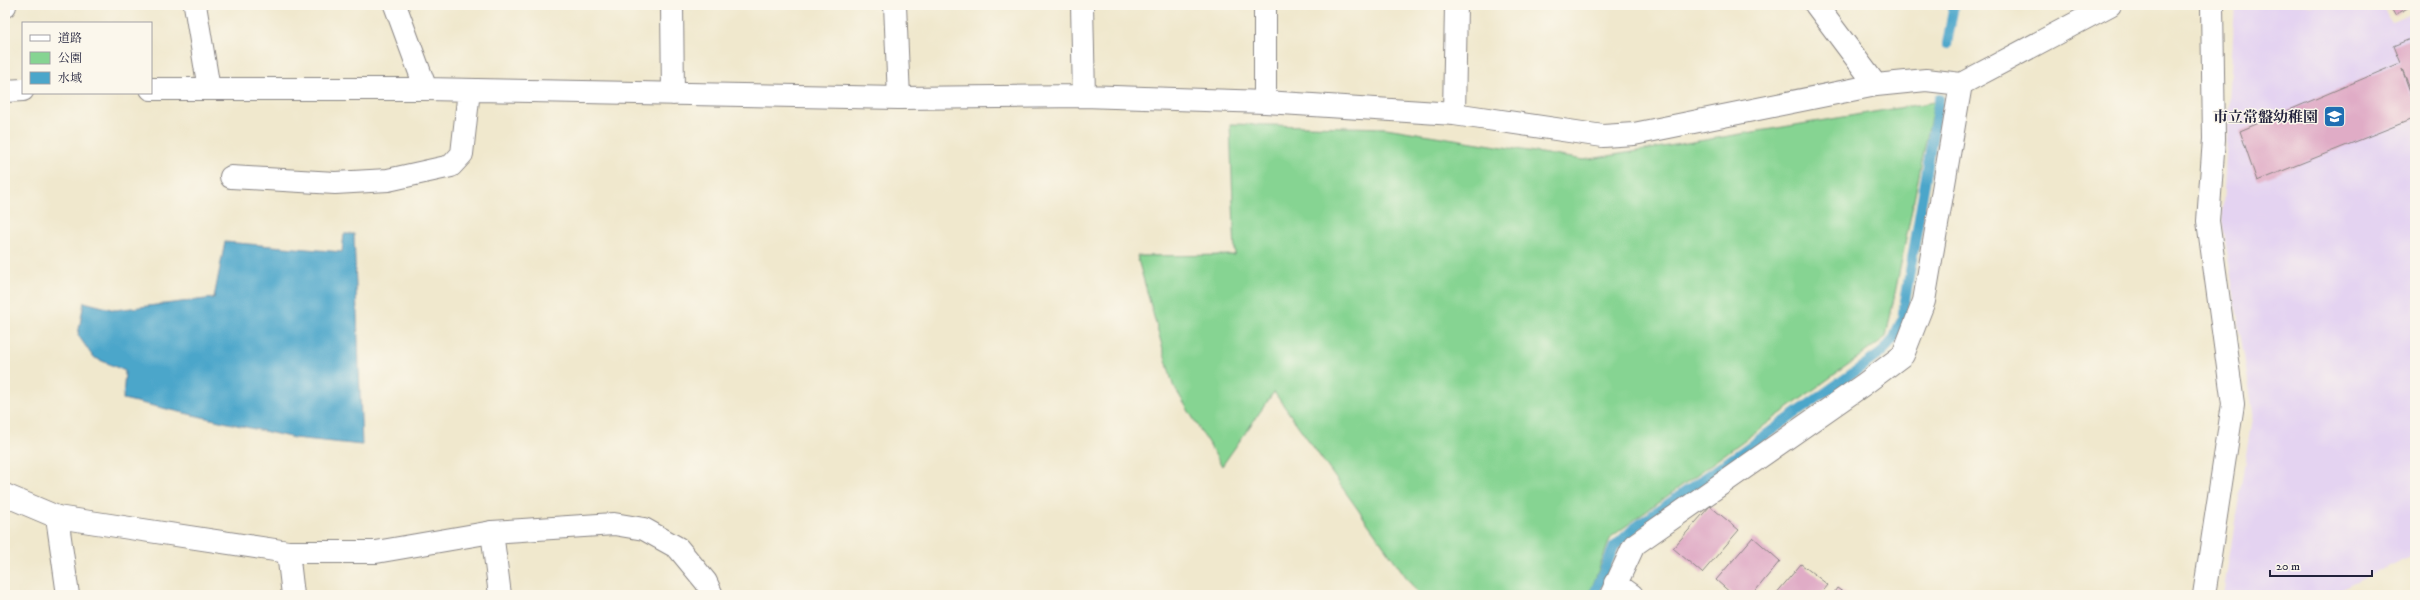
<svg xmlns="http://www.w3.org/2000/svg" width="2420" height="600" font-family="'IM FELL DW Pica','Noto Serif JP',serif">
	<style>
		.built { fill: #e4d3f1 }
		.green { fill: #86d492; stroke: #547b66 }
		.water { fill: #4ca6ca; stroke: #376482 }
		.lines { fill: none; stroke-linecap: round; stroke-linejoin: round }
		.stream { stroke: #4ca6ca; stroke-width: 10 }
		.building { fill: #e0acc6 }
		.street-casing { stroke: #898584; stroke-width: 24 }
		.secondary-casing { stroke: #898584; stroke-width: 24 }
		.street { stroke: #fff; stroke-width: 22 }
		.secondary { stroke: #fff; stroke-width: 22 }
		.labels { text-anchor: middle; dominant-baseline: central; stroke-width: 3; stroke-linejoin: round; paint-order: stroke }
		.poi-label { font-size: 15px; font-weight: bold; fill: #22223b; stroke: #fbf7ec; text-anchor: end }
	</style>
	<rect width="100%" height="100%" fill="#fbf7ec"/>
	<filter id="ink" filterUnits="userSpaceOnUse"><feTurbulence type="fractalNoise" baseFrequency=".025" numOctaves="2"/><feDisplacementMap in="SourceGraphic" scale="8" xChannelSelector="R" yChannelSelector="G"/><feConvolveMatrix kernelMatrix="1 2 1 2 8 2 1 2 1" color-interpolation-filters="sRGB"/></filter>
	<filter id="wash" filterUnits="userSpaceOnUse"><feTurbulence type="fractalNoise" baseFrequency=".012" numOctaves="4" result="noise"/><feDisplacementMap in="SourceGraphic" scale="16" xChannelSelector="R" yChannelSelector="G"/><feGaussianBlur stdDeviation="0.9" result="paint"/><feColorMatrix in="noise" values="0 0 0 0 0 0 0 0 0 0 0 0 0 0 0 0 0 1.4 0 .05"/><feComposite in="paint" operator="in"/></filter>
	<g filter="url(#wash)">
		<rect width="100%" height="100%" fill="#f0e8cd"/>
		<path class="built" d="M 2235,5 L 2381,5 L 2392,22 L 2415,12 L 2415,554 L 2329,595 L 2223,595 L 2253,412 L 2222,221 Z"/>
		<path class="green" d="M 1934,102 L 1886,337 L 1611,537 L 1589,595 L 1419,595 L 1274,392 L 1222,466 L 1173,385 L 1137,256 L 1235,255 L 1230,124 L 1386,128 L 1584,160 Z"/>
		<path class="water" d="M 344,234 L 354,234 L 362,445 L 294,438 L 123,399 L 125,371 L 93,357 L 78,335 L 84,302 L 115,310 L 214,298 L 225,242 L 342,252 Z"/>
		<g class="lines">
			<path class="stream" d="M 1947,44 L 1954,5
				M 1594,595 L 1614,547 L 1634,528 L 1881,353 L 1893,340 L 1902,319 L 1939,99"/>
		</g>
		<g id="blocks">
			<path class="building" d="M 2389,5 L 2413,5 L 2395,15 Z
				M 2415,37 L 2415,99 L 2402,69 L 2415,106 L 2415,118 L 2257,181 L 2240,131 L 2400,63 L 2393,46 Z
				M 1710,506 L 1739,530 L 1702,573 L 1673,548 Z
				M 1753,537 L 1780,561 L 1752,595 L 1733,595 L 1716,580 Z
				M 1801,564 L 1828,585 L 1820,595 L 1775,595 Z
				M 1837,588 L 1847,595 L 1832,595 Z"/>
		</g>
	</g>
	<g filter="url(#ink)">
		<use href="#blocks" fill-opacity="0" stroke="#898584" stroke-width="1"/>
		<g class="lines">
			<defs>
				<path id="street" d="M 195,5 L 209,89
					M 395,5 L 426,89
					M 672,5 L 673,94
					M 895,5 L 899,98
					M 1082,5 L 1084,96
					M 1265,5 L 1265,102
					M 1816,5 L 1876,85
					M 5,6 L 5,5
					M 151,89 L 426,89 L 899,98 L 1084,96 L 1265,102 L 1454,114 L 1603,136 L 1634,134 L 1876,85 L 1926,80 L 1961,84 L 2110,5
					M 5,91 L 23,90
					M 1454,114 L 1456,5
					M 231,177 L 335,183 L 388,180 L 451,166 L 462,154 L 469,90
					M 57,517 L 68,595
					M 492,532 L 500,595
					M 288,552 L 293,595
					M 1615,583 L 1632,595
					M 1611,595 L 1634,545 L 1863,385 L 1903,355 L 1924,301 L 1961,84
					M 2204,595 L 2233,404 L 2208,221 L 2214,139 L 2212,5"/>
				<path id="secondary" d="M 5,495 L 57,517 L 288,552 L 376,552 L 492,532 L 614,524 L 644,529 L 678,548 L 706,582 L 712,595"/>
			</defs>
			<use href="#street" class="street-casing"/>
			<use href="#secondary" class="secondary-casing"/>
			<use href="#street" class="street"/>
			<use href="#secondary" class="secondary"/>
		</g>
	</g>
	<defs>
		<symbol id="school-square" viewBox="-11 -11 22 22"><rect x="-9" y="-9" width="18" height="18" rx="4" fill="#1f6fb2" stroke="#fbf7ec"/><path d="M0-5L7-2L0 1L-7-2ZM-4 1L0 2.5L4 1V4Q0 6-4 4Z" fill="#fff"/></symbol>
	</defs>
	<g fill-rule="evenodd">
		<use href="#school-square" x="2322" y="104" width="25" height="25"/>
	</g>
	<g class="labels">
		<g class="poi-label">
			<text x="2318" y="117">市立常盤幼稚園</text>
		</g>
	</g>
	<rect width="2420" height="600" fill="none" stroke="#fbf7ec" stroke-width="20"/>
	<rect x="22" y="22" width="130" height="72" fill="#fbf7ec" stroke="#a4a2a5"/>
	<rect x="30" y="35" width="20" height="6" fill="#ffffff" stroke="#a4a2a5"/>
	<text x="58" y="42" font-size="12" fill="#22223b">道路</text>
	<rect x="30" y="52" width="20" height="12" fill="#86d492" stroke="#a4a2a5"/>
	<text x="58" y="62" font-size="12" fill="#22223b">公園</text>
	<rect x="30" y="72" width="20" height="12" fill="#4ca6ca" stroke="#a4a2a5"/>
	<text x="58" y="82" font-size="12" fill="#22223b">水域</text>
	<path d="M2270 570v6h102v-6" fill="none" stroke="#22223b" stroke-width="2"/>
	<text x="2276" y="570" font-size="12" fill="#22223b" stroke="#fbf7ec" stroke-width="3" paint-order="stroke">20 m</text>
</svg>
